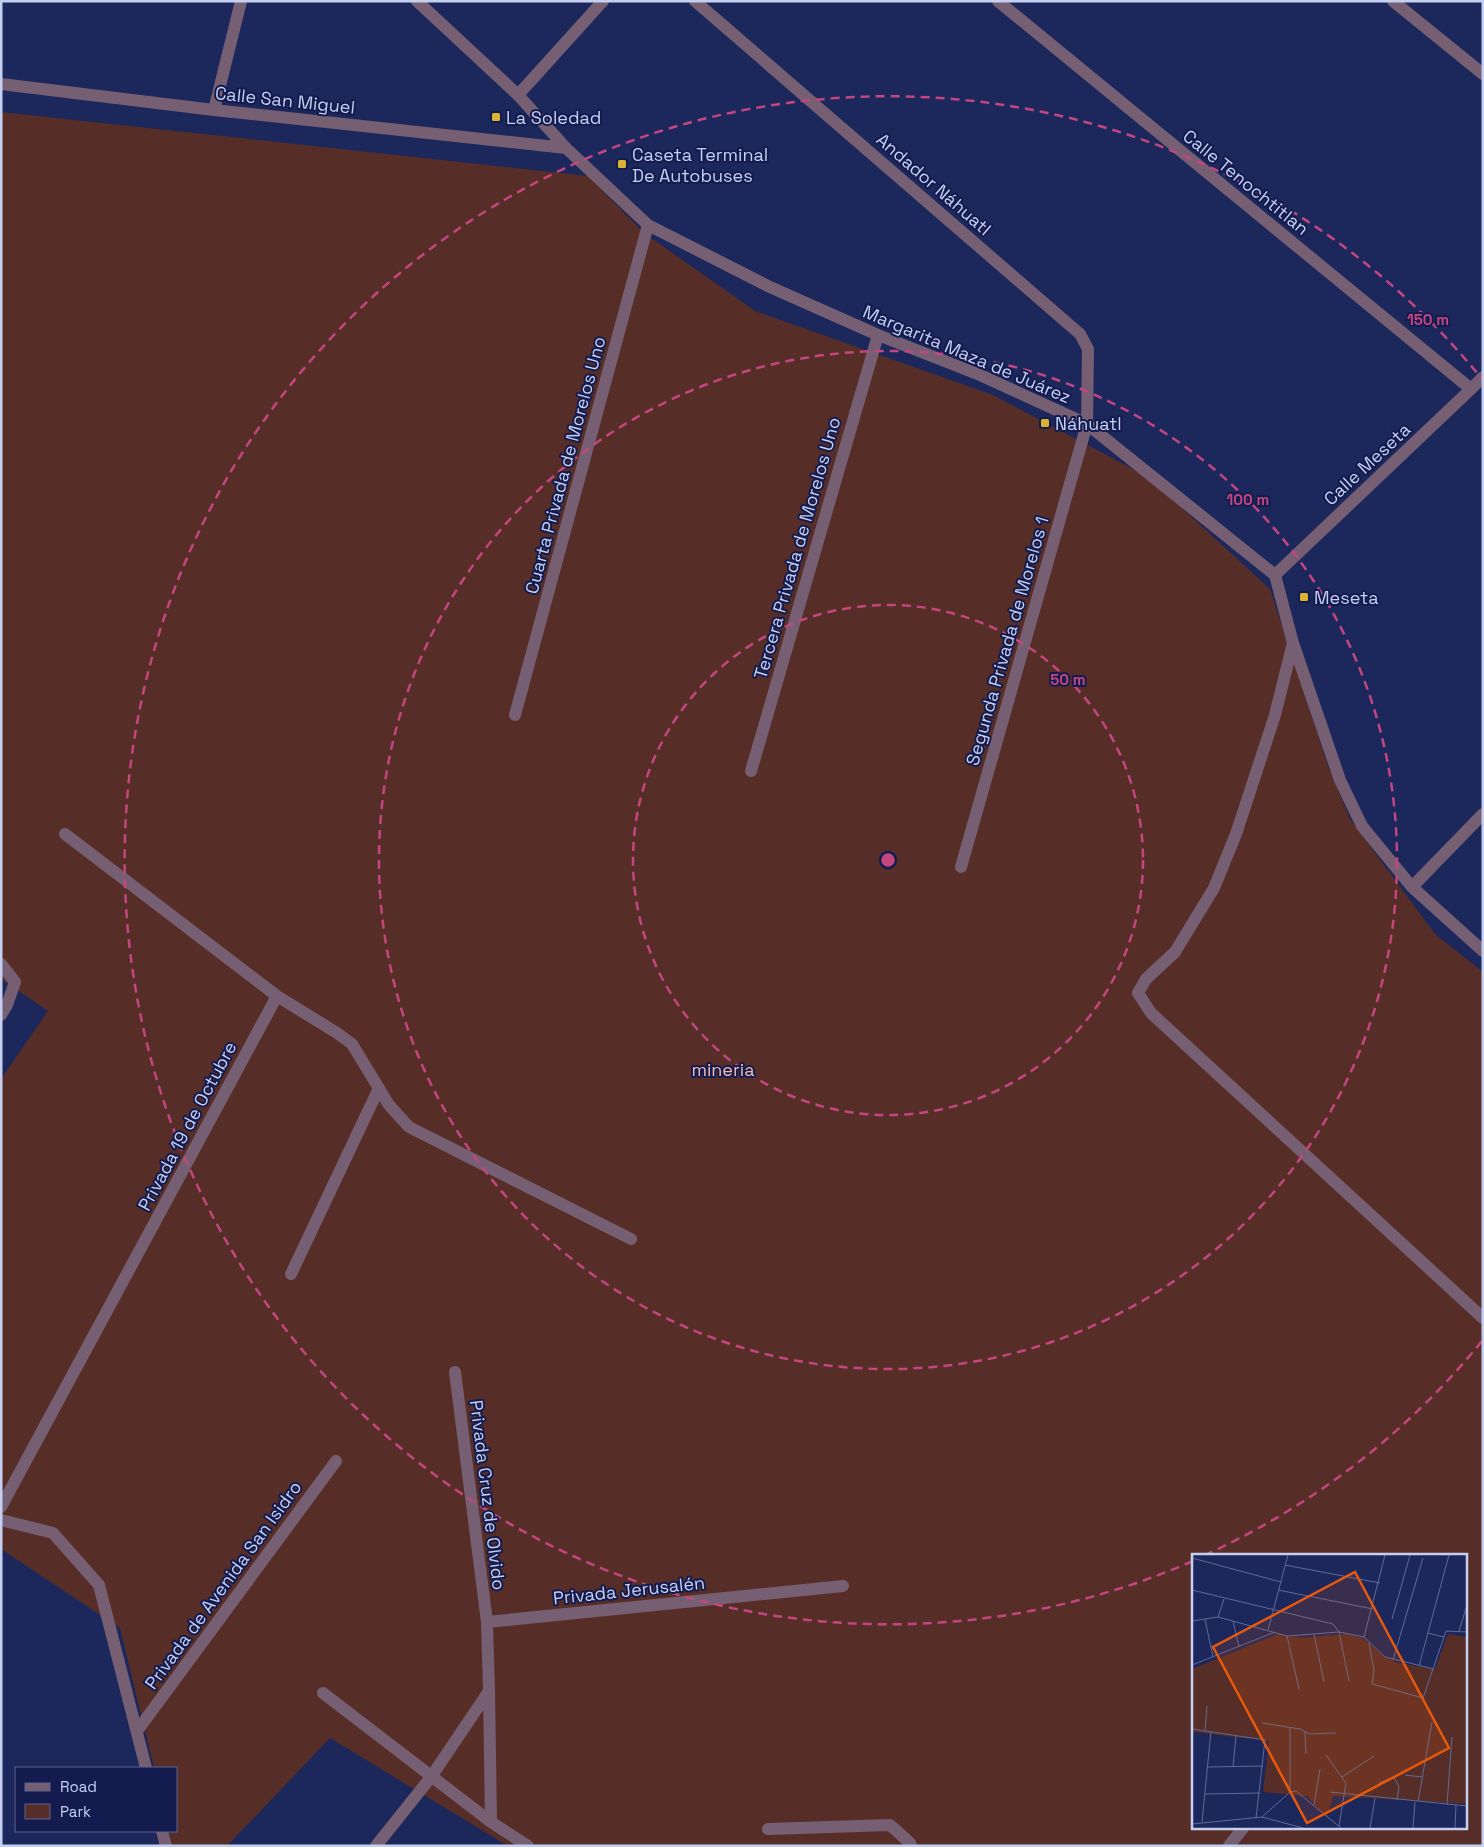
<svg xmlns="http://www.w3.org/2000/svg" width="1484" height="1847" font-family="'Space Grotesk',sans-serif">
	<style>
		.green { fill: #572e27; fill-rule: evenodd }
		.lines { fill: none; stroke-linecap: round; stroke-linejoin: round }
		.minor { stroke: #765f73; stroke-width: 12 }
		.ring { fill: none; stroke: #c34680; stroke-width: 2.5; stroke-dasharray: 9 6 }
		.poi-dot { fill: #dab333; stroke: #141c4f; stroke-width: 2 }
		.labels { text-anchor: middle; dominant-baseline: central; stroke-width: 4; stroke-linejoin: round; paint-order: stroke }
		.street-label { font-size: 18px; fill: #c5d0f1; stroke: #141c4f }
		.poi-label { font-size: 18px; fill: #c5d0f1; stroke: #141c4f; text-anchor: start }
		.park-label { font-size: 18px; fill: #f4baaf; stroke: #141c4f }
		.inset-road { fill: none; stroke: #606b97; stroke-width: 1 }
		.view { fill: #e8590c; fill-opacity: 0.15; stroke: #e8590c; stroke-width: 2.5 }
		.inset-edge { fill: none; stroke: #c5d0f1; stroke-width: 2.5 }
		.centre { fill: #c34680; stroke: #141c4f; stroke-width: 2.5 }
		.ring-label { font-size: 15px; text-anchor: middle; font-weight: bold; fill: #c34680; stroke: #141c4f; stroke-width: 4; stroke-linejoin: round; paint-order: stroke }
	</style>
	<rect width="100%" height="100%" fill="#1c275b"/>
	<path class="green" d="M 1,112 L 588,176 L 644,233 L 755,311 L 993,395 L 1148,477 L 1270,589 L 1328,766 L 1350,819 L 1435,934 L 1483,972 L 1483,1846 L 508,1846 L 330,1738 L 227,1846 L 172,1846 L 169,1831 L 176,1831 L 176,1768 L 154,1768 L 120,1628 L 1,1549 L 1,1079 L 48,1011 L 1,979 ZM 1193,1556 L 1465,1556 L 1465,1828 L 1193,1828 Z"/>
	<g class="lines">
		<path class="minor" d="M 417,1 L 518,95 L 566,148 L 648,225 L 770,287 L 878,335 L 980,375 L 1087,424 L 1275,575 L 1293,643 L 1340,780 L 1362,826 L 1412,887 L 1483,951
			M 695,1 L 1080,334 L 1088,349 L 1087,424 L 961,867
			M 998,1 L 1471,389
			M 1393,1 L 1483,74
			M 1,84 L 214,110 L 566,148
			M 518,95 L 603,1
			M 214,110 L 241,1
			M 1275,575 L 1471,389 L 1483,377
			M 1293,643 L 1275,715 L 1236,834 L 1214,888 L 1175,952 L 1146,979 L 1138,993 L 1151,1013 L 1483,1318
			M 515,715 L 648,225
			M 751,771 L 878,335
			M 65,834 L 277,996 L 337,1033 L 352,1044 L 389,1105 L 409,1127 L 631,1239
			M 1412,887 L 1483,814
			M 1,964 L 15,982 L 7,1005 L 1,1015
			M 291,1274 L 379,1088
			M 1,1507 L 277,996
			M 1,1520 L 53,1533 L 99,1585 L 146,1768
			M 487,1622 L 843,1586
			M 489,1691 L 491,1822
			M 323,1693 L 491,1822 L 528,1846
			M 137,1731 L 336,1461
			M 768,1829 L 890,1825 L 910,1843 L 911,1846
			M 162,1831 L 166,1846
			M 376,1846 L 431,1777 L 489,1691 L 487,1622 L 455,1372
			M 1229,1846 L 1243,1828"/>
	</g>
	<g class="ring">
		<circle cx="888" cy="860" r="255"/>
		<circle cx="888" cy="860" r="509"/>
		<path d="M1482 1341A764 764 0 0 1 1205 1555M1193 1561A764 764 0 1 1 1482 379"/>
	</g>
	<g class="poi-dot">
		<rect x="491" y="112" width="10" height="10" rx="2.5"/>
		<rect x="617" y="159" width="10" height="10" rx="2.5"/>
		<rect x="1040" y="418" width="10" height="10" rx="2.5"/>
		<rect x="1299" y="592" width="10" height="10" rx="2.5"/>
	</g>
	<g class="labels">
		<g class="street-label">
			<text transform="translate(285 100) rotate(6)">Calle San Miguel</text>
			<text transform="translate(1246 182) rotate(39)">Calle Tenochtitlan</text>
			<text transform="translate(934 184) rotate(41)">Andador Náhuatl</text>
			<text transform="translate(967 354) rotate(23)">Margarita Maza de Juárez</text>
			<text transform="translate(1367 464) rotate(-43)">Calle Meseta</text>
			<text transform="translate(565 465) rotate(-75)">Cuarta Privada de Morelos Uno</text>
			<text transform="translate(797 548) rotate(-74)">Tercera Privada de Morelos Uno</text>
			<text transform="translate(1007 641) rotate(-74)">Segunda Privada de Morelos 1</text>
			<text transform="translate(187 1126) rotate(-62)">Privada 19 de Octubre</text>
			<text transform="translate(488 1495) rotate(83)">Privada Cruz de Olvido</text>
			<text transform="translate(223 1585) rotate(-54)">Privada de Avenida San Isidro</text>
			<text transform="translate(629 1590) rotate(-6)">Privada Jerusalén</text>
		</g>
		<g class="poi-label">
			<text x="506" y="117">La Soledad</text>
			<text x="632" y="154">Caseta Terminal<tspan x="632" dy="21">De Autobuses</tspan></text>
			<text x="1055" y="423">Náhuatl</text>
			<text x="1314" y="597">Meseta</text>
		</g>
		<g class="park-label">
			<text x="723" y="1069">mineria</text>
		</g>
	</g>
	<g transform="translate(1192 1554)">
		<rect width="275" height="275" fill="#1c275b"/>
		<path d="M 86,80 L 109,84 L 155,80 L 172,85 L 192,103 L 206,109 L 243,115 L 256,80 L 275,83 L 275,250 L 141,242 L 135,264 L 115,242 L 71,238 L 77,187 L 0,178 L 0,115 Z" fill="#572e27"/>
		<path class="inset-road" d="M 0,4 L 89,28M 93,11 L 188,29M 0,36 L 141,70 L 147,78 L 157,127M 86,36 L 181,55M 26,63 L 32,45M 13,65 L 21,103M 200,65 L 218,1M 0,67 L 26,63 L 95,82 L 147,78 L 172,83 L 193,103 L 242,115M 41,67 L 47,93M 76,76 L 96,1M 267,77 L 275,51M 236,79 L 252,83M 122,80 L 132,128M 95,82 L 107,135M 172,83 L 193,1M 177,89 L 182,116 L 180,130 L 231,144 L 254,77 L 275,78M 201,106 L 231,4M 0,111 L 83,78M 227,112 L 257,1M 70,169 L 108,175 L 118,180 L 144,179M 0,175 L 73,186 L 64,264M 13,177 L 15,152M 113,178 L 114,200M 134,201 L 154,229 L 147,272M 16,213 L 71,212M 41,213 L 44,181M 213,221 L 230,223M 150,223 L 182,202M 187,229 L 202,223 L 207,233 L 205,246M 98,238 L 98,174M 138,238 L 275,252M 13,240 L 68,239M 226,248 L 240,168M 122,251 L 128,215M 255,251 L 260,183M 70,263 L 111,274M 10,268 L 19,177M 0,270 L 70,263 L 98,238 L 104,237 L 149,274M 178,274 L 183,244M 221,274 L 223,248M 263,274 L 264,251"/>
		<path class="view" d="M 163,18 L 257,194 L 115,269 L 21,93 Z"/>
		<rect width="275" height="275" class="inset-edge"/>
	</g>
	<circle cx="888" cy="860" r="8" class="centre"/>
	<g class="ring-label">
		<text x="1428" y="325">150 m</text>
		<text x="1248" y="505">100 m</text>
		<text x="1068" y="685">50 m</text>
	</g>
	<rect width="1484" height="1847" fill="none" stroke="#c5d0f1" stroke-width="5"/>
	<rect x="15" y="1767" width="162" height="65" fill="#141c4f" stroke="#5b6490"/>
	<rect x="25" y="1783" width="25" height="8" fill="#765f73" stroke="#5b6490"/>
	<text x="60" y="1792" font-size="15" fill="#c5d0f1">Road</text>
	<rect x="25" y="1804" width="25" height="15" fill="#572e27" stroke="#5b6490"/>
	<text x="60" y="1817" font-size="15" fill="#c5d0f1">Park</text>
</svg>
